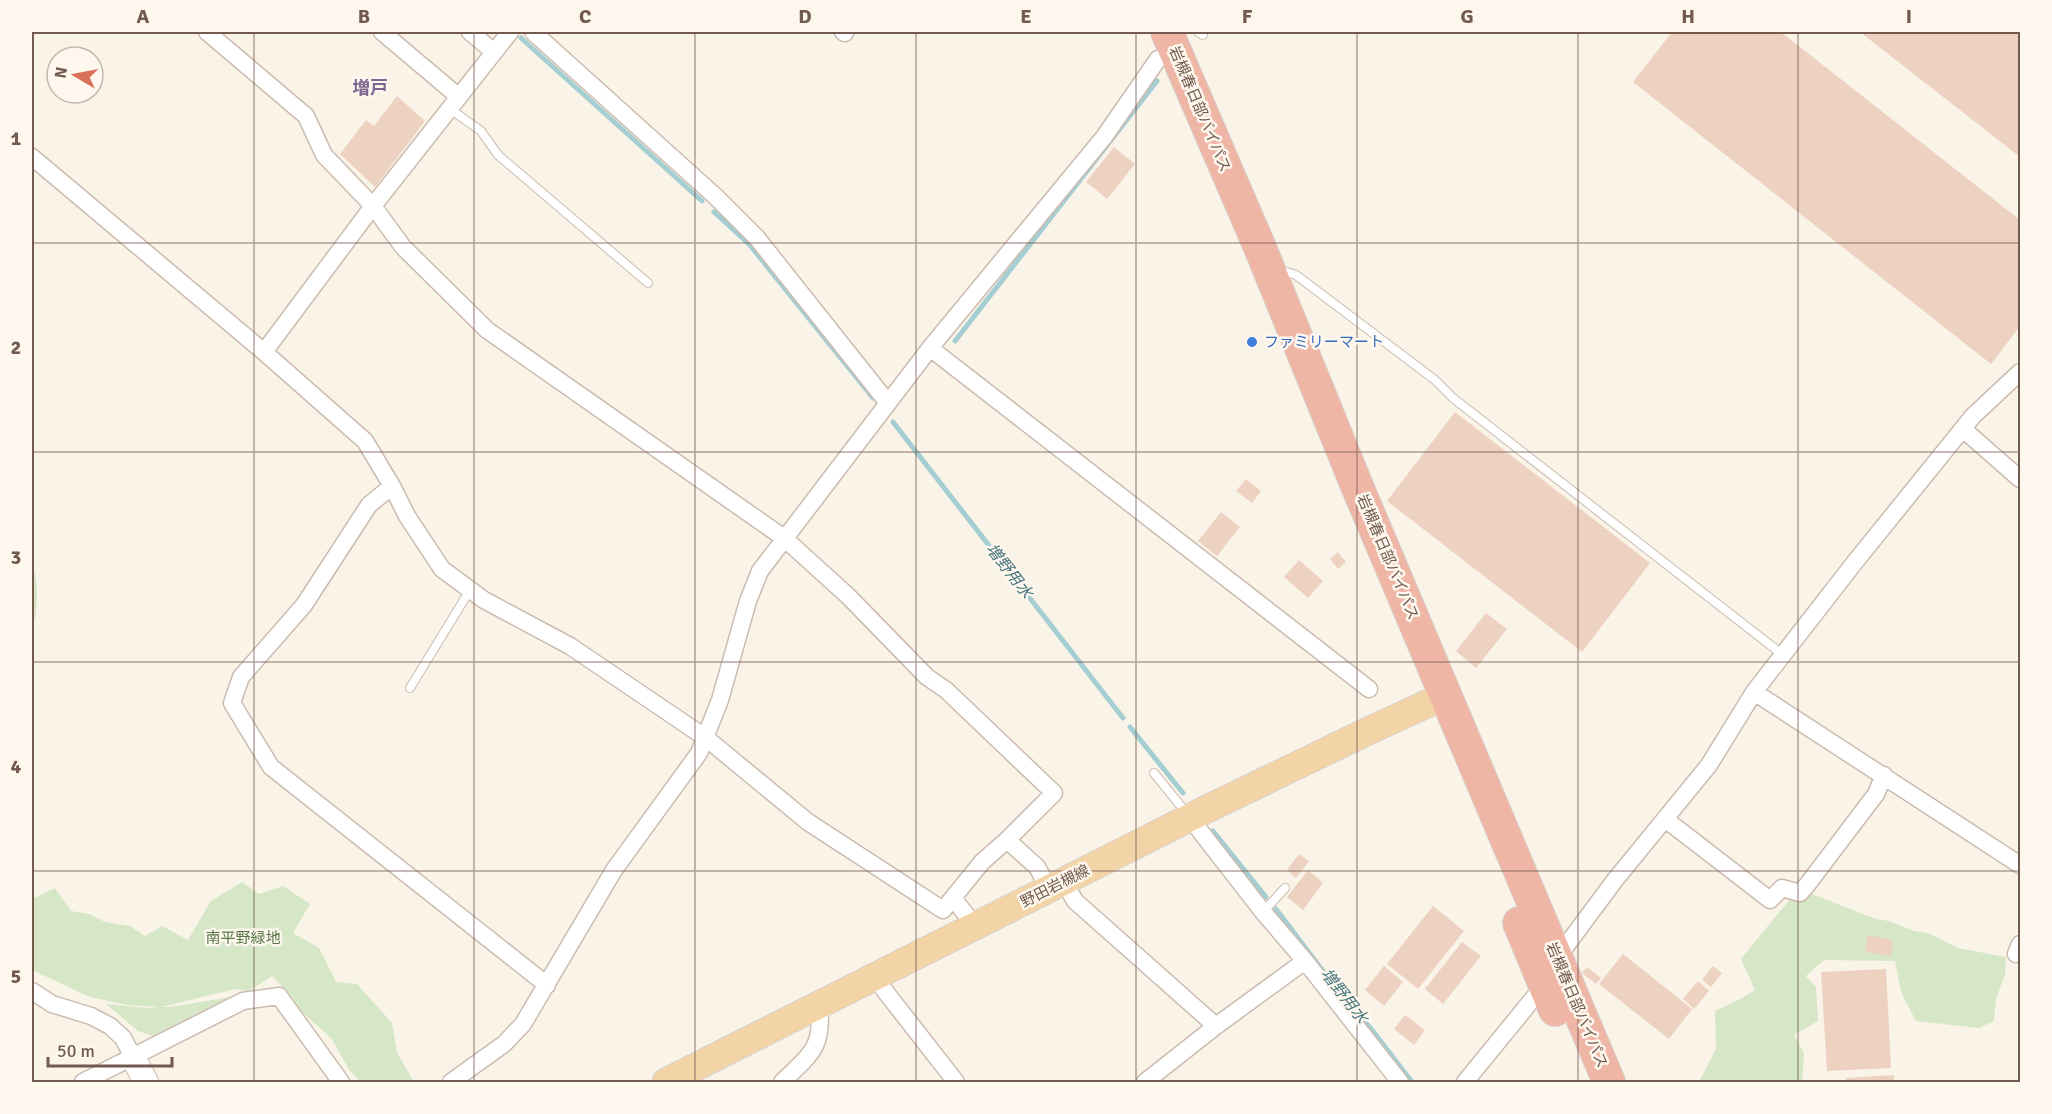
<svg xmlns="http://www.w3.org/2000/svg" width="2052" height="1114" font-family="Signika,'Noto Sans JP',sans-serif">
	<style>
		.green { fill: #d5e7c7 }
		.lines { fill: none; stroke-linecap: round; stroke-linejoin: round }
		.stream { stroke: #a5ced3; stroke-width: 5 }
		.building { fill: #edd2c2 }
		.lane-casing { stroke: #ccbbaf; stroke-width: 10 }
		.street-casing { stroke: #ccbbaf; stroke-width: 19 }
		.secondary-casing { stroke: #cebbad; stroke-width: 26 }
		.primary-casing { stroke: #d8d1cd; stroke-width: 29 }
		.highway-casing { stroke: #d8d1cd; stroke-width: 34 }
		.lane { stroke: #fff; stroke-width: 8 }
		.street { stroke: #fff; stroke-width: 16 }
		.secondary { stroke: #fff; stroke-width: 24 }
		.primary { stroke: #f3d4a7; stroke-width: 27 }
		.highway { stroke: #efb6a5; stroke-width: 32 }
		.grid { fill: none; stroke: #725a4e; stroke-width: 1.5; stroke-opacity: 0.55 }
		.shop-dot { fill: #3f7fe0; stroke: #fdf7ee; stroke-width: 2 }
		.labels { text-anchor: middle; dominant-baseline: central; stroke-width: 5; stroke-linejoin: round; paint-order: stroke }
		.street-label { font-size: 15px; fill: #725a4e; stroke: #fdf7ee }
		.shop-label { font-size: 15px; fill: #366cbe; stroke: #fdf7ee; text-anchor: start }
		.park-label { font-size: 15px; fill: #577747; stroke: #fdf7ee }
		.water-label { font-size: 16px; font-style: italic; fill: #47767d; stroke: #fdf7ee }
		.quarter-label { font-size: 18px; font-weight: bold; fill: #7f668e; stroke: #fdf7ee }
		.neatline { fill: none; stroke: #725a4e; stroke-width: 2 }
		.grid-label { font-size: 20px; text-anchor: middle; font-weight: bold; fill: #725a4e }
	</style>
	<rect width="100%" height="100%" fill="#faf3e8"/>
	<path class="green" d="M 32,566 C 40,582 37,615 32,631 Z
		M 242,882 L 259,894 L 283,886 L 310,904 L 293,933 L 319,948 L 336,982 L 357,984 L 392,1023 L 397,1053 L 414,1082 L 361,1082 L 350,1071 L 332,1039 L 301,1011 L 292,997 L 272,976 L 249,991 L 235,989 L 162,1007 L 170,1007 L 236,996 L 155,1037 L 138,1031 L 106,1004 L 147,1008 L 160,1007 L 127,1005 L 90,997 L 32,970 L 32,899 L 55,888 L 71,911 L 89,914 L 105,922 L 130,926 L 145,936 L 162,926 L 188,940 L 211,901 Z
		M 1809,893 L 1876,919 L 1889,921 L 1914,931 L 1928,933 L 1958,948 L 2006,957 L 2005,975 L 1996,998 L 1994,1021 L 1979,1028 L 1916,1021 L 1901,992 L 1895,961 L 1824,960 L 1806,976 L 1816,987 L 1818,1021 L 1794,1035 L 1804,1053 L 1802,1082 L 1699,1082 L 1716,1049 L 1715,1011 L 1742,998 L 1755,990 L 1741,959 L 1790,899 Z"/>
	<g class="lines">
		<path class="stream" d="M 521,38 L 702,201
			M 714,212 L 749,244 L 873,398
			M 955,341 L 1157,81
			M 893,422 L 1123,718
			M 1130,727 L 1183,793
			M 1213,831 L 1266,897
			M 1276,909 L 1329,979
			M 1342,996 L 1372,1030 L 1412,1082"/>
	</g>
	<path class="building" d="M 1672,32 L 1781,32 L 2020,220 L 2020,326 L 1991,364 L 1633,82 Z
		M 1860,32 L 2020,32 L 2020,157 Z
		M 397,96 L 425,121 L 375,187 L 340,154 L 366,120 L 374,126 Z
		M 1114,147 L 1135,164 L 1107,199 L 1086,182 Z
		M 1455,412 L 1650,563 L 1582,652 L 1387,501 Z
		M 1246,479 L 1261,491 L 1252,503 L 1236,491 Z
		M 1221,512 L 1240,527 L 1217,556 L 1198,541 Z
		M 1338,552 L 1346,562 L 1338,569 L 1330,559 Z
		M 1299,560 L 1323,581 L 1308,598 L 1284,577 Z
		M 1486,613 L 1507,629 L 1476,668 L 1456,651 Z
		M 1299,854 L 1309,861 L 1296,878 L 1287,870 Z
		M 1308,870 L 1323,883 L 1303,910 L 1287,897 Z
		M 1433,906 L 1464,931 L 1418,989 L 1387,964 Z
		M 1868,935 L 1893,940 L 1891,956 L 1865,952 Z
		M 1462,942 L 1481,956 L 1443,1004 L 1425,989 Z
		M 1623,954 L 1692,1009 L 1669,1039 L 1599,984 Z
		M 1384,966 L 1403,982 L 1384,1006 L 1365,990 Z
		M 1713,966 L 1722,973 L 1711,987 L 1702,980 Z
		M 1587,967 L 1601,978 L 1596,984 L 1582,973 Z
		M 1886,969 L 1891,1068 L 1827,1071 L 1821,972 Z
		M 1698,981 L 1709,991 L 1694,1009 L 1683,999 Z
		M 1405,1015 L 1425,1030 L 1414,1045 L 1394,1029 Z
		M 1894,1075 L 1894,1082 L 1846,1082 L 1846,1078 Z"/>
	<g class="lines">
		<defs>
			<path id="lane" d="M 1198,32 L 1203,35
				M 450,109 L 481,131 L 498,155 L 648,283
				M 1277,269 L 1296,275 L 1435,380 L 1453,398 L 1783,655
				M 410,688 L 470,590
				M 1154,773 L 1188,815
				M 1263,912 L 1285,888"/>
			<path id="street" d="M 382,32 L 459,97
				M 470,32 L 494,52
				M 533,32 L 715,196 L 757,238 L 888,403
				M 843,32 L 845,33
				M 32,157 L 264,352 L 365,441 L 392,486 L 407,516 L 442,569 L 484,600 L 570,646 L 706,738 L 808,822 L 943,910 L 982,862 L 1007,840 L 1054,793 L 946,690 L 927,677 L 848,596 L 784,538 L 487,330 L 403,247 L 373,206 L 324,155 L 306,116 L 207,32
				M 930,348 L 1369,689
				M 264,352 L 373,206 L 510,32
				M 1963,429 L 2020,479
				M 392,486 L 369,505 L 304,605 L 241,677 L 232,703 L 271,767 L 547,985
				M 1754,692 L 2020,865
				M 1190,818 L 1263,912 L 1305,961 L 1400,1082
				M 1665,819 L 1770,900 L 1782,888 L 1800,893 L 1807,885 L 1876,794 L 1884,775
				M 1007,840 L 1037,867 L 1049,889
				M 1064,882 L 1075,901 L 1216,1026
				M 953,898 L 975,926
				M 2016,954 L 2020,944
				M 874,977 L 956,1082
				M 32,991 L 52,1004 L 91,1016 L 110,1026 L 123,1038 L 133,1057
				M 83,1082 L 243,1001 L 279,996 L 341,1082
				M 451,1082 L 504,1044 L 523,1024 L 614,870 L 699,753 L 720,700 L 748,601 L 760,571 L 930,348 L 1104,137 L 1158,59
				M 782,1082 C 810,1055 824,1048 819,1005
				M 1145,1082 L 1216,1026 L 1305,961
				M 1465,1082 L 1545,984 L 1557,958 L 1615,880 L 1709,765 L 1754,692 L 1855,562 L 1973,416 L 2020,372"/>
			<path id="secondary" d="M 133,1057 L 146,1082"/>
			<path id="primary" d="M 666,1082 L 1207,809 L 1364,733 L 1446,695"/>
			<path id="highway" d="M 1167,32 L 1261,250 L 1357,486 L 1609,1082
				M 1519,923 L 1555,1010"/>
		</defs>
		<use href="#lane" class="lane-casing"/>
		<use href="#street" class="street-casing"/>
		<use href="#secondary" class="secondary-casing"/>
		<use href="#primary" class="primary-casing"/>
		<use href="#highway" class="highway-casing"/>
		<use href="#lane" class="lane"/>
		<use href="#street" class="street"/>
		<use href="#secondary" class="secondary"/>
		<use href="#primary" class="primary"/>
		<use href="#highway" class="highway"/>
	</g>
	<path class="grid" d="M 254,32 L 254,1082M 474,32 L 474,1082M 695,32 L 695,1082M 916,32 L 916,1082M 1136,32 L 1136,1082M 1357,32 L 1357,1082M 1578,32 L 1578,1082M 1798,32 L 1798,1082M 32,243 L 2020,243M 32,452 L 2020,452M 32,662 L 2020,662M 32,871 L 2020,871"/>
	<circle class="shop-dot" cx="1252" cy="342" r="6"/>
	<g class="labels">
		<g class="street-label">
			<text transform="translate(1200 109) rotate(67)">岩槻春日部バイパス</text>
			<text transform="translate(1388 557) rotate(67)">岩槻春日部バイパス</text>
			<text transform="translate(1055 886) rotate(-27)">野田岩槻線</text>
			<text transform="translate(1577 1005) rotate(67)">岩槻春日部バイパス</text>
		</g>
		<g class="shop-label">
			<text x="1264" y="342">ファミリーマート</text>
		</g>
		<g class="park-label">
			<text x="243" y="938">南平野緑地</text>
		</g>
		<g class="water-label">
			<text transform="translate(1009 571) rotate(52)">増野用水</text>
			<text transform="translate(1344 996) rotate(52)">増野用水</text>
		</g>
		<g class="quarter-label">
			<text x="370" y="88">増戸</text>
		</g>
	</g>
	<rect width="2052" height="1114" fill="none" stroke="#fdf7ee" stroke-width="66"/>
	<g transform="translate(75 75) rotate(280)"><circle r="28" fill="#fdf7ee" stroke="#c5b8ae" stroke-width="1.5"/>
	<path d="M0-4.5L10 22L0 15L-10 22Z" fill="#d97158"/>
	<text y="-9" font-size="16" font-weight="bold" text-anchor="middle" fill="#725a4e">N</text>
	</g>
	<path d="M48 1057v9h124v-9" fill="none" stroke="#725a4e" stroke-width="3"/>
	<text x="57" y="1057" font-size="18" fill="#725a4e" stroke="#fdf7ee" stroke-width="4.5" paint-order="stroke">50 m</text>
	<rect x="33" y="33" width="1986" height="1048" class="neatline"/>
	<g class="grid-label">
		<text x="143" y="23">A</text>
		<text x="364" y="23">B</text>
		<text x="585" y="23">C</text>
		<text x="805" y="23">D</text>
		<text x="1026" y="23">E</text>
		<text x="1247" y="23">F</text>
		<text x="1467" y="23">G</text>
		<text x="1688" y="23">H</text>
		<text x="1909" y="23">I</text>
		<text x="16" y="145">1</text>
		<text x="16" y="354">2</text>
		<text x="16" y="564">3</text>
		<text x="16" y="773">4</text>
		<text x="16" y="983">5</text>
	</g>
</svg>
